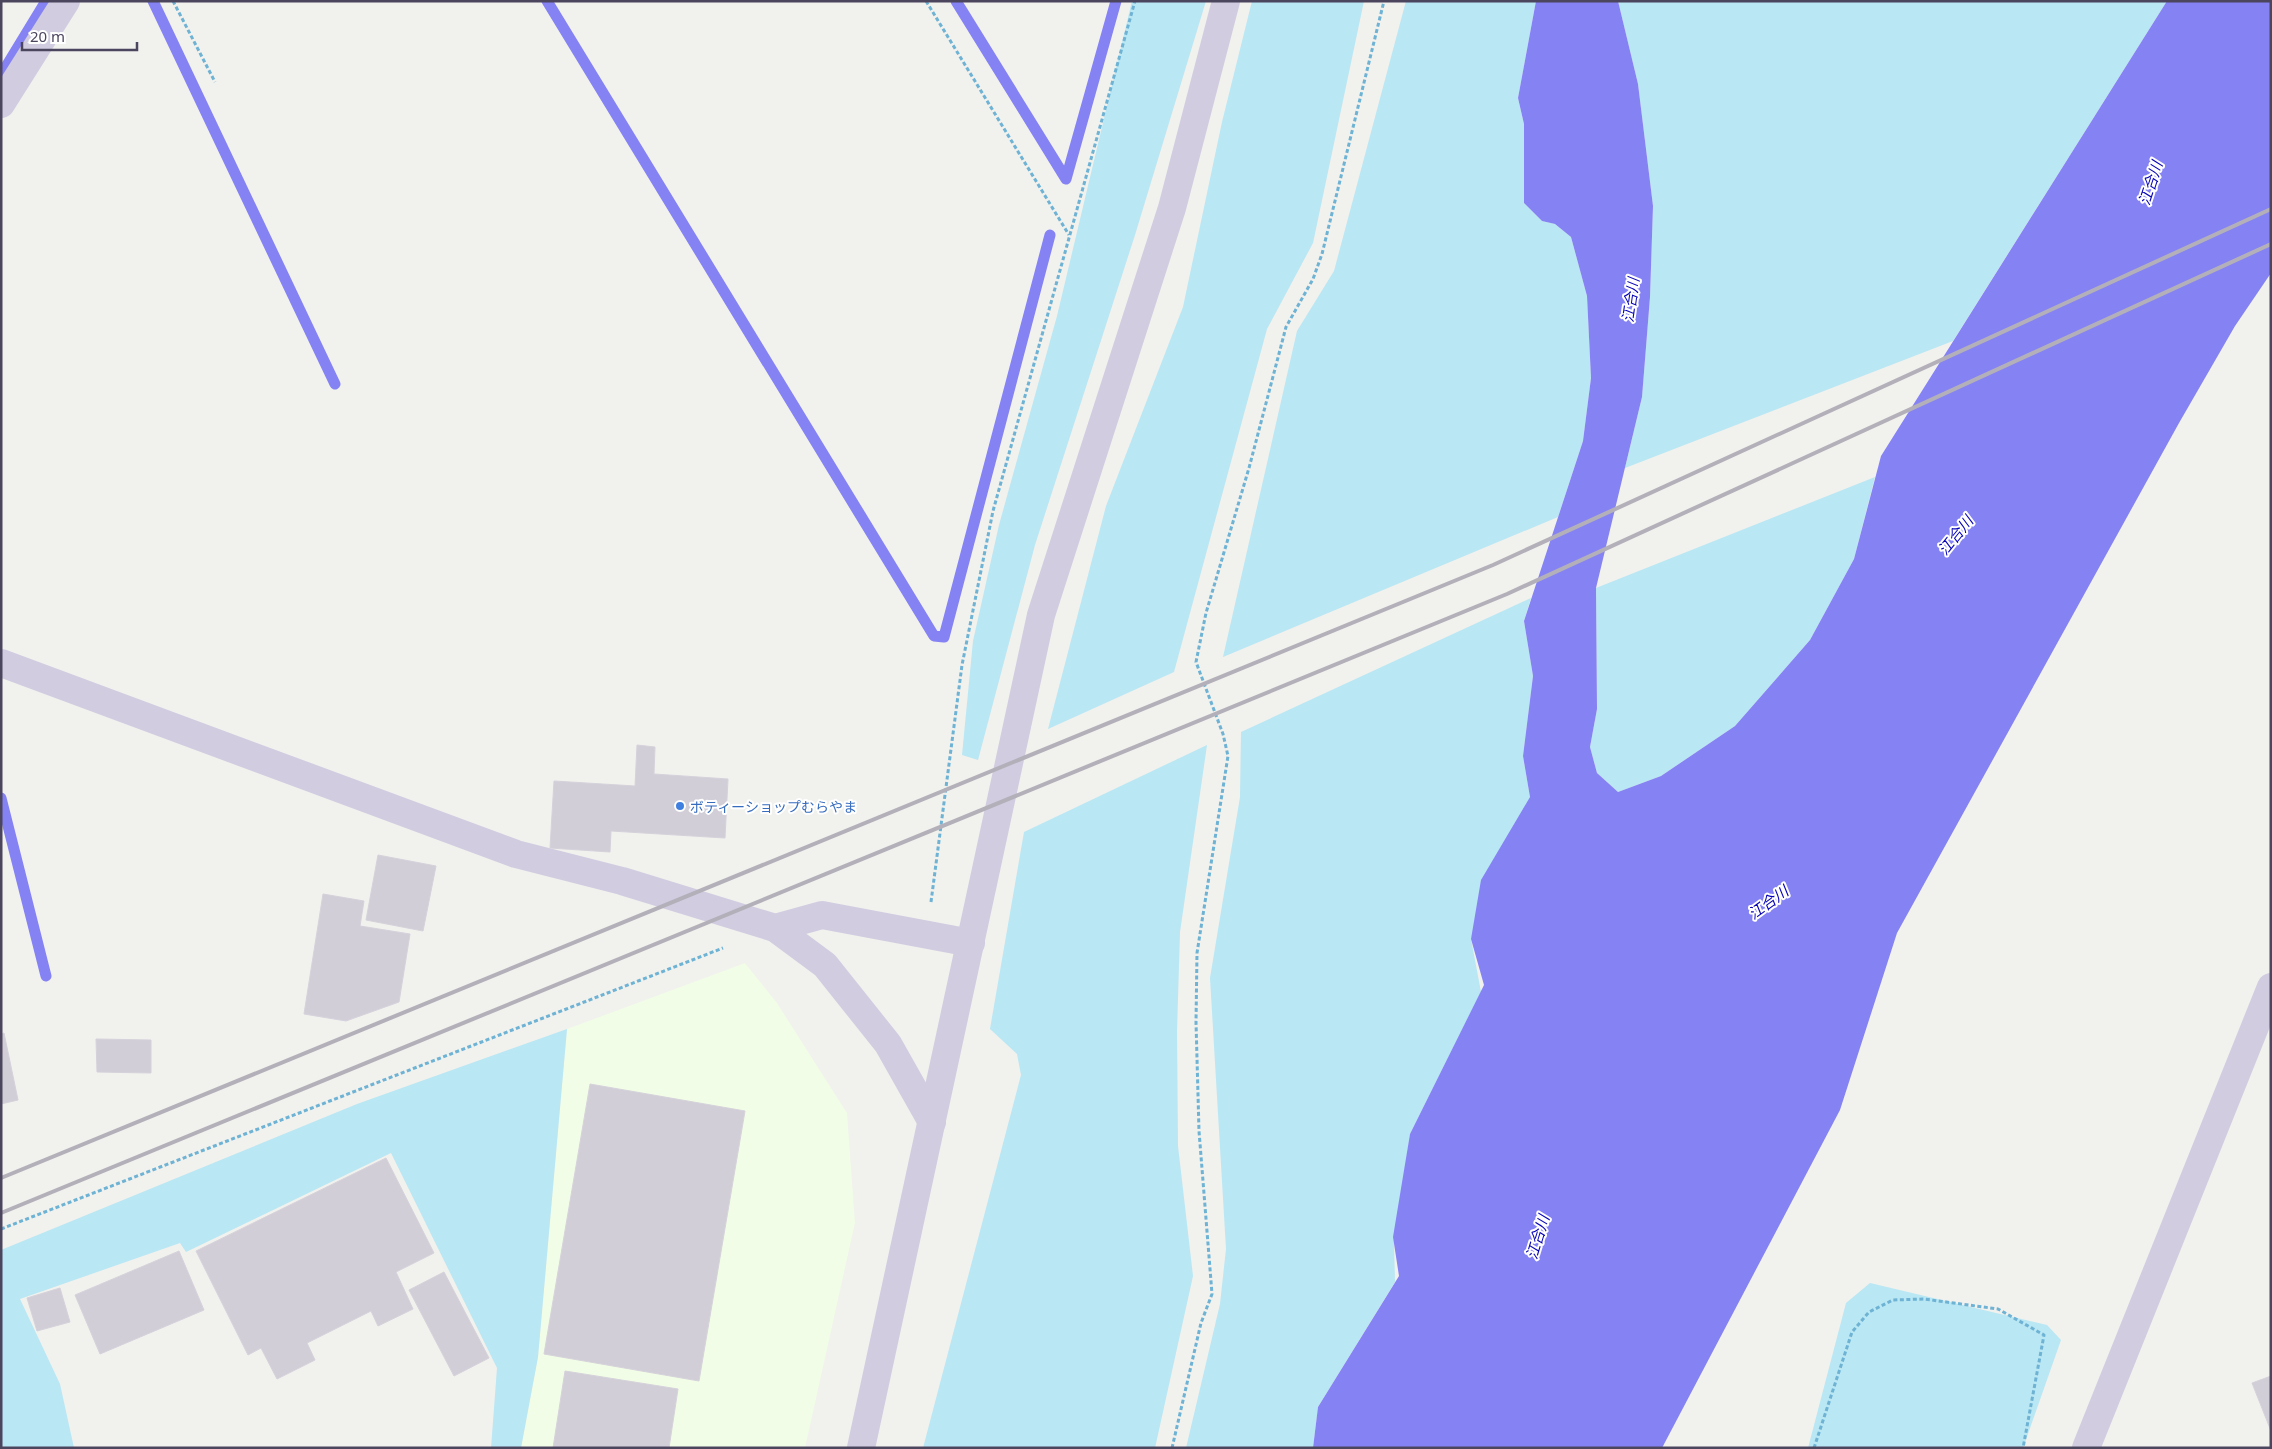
<svg xmlns="http://www.w3.org/2000/svg" width="2272" height="1449" font-family="'Noto Sans','Noto Sans JP',sans-serif">
	<style>
		.commercial { fill: #f1fde6 }
		.green { fill: #b9e7f3 }
		.water { fill: #8582f3 }
		.lines { fill: none; stroke-linecap: round; stroke-linejoin: round }
		.stream { stroke: #8582f3; stroke-width: 11 }
		.building { fill: #d2ced7; stroke: #d6d2db }
		.path { stroke: #6eb2d4; stroke-width: 3; stroke-dasharray: 4 2.5; stroke-linecap: butt }
		.minor { stroke: #d1cce0; stroke-width: 28 }
		.tertiary { stroke: #d1cce0; stroke-width: 28 }
		.rail { stroke: #b4b0b9; stroke-width: 4 }
		.shop-dot { fill: #3f7fe0; stroke: #fff; stroke-width: 2 }
		.labels { text-anchor: middle; dominant-baseline: central; stroke-width: 4; stroke-linejoin: round; paint-order: stroke }
		.shop-label { font-size: 14px; fill: #366cbe; stroke: #fff; text-anchor: start }
		.water-label { font-size: 15px; font-style: italic; fill: #0500b5; stroke: #fff }
	</style>
	<rect width="100%" height="100%" fill="#f1f1ee"/>
	<path class="commercial" d="M 745,963 L 777,1003 L 847,1113 L 855,1223 L 805,1448 L 521,1448 L 538,1357 L 567,1029 Z"/>
	<path class="green" d="M 1132,1 L 1206,1 L 1135,235 L 1035,545 L 978,760 L 962,755 L 973,641 L 999,525 L 1057,316 Z
		M 1252,1 L 1364,1 L 1313,243 L 1267,329 L 1174,672 L 1048,729 L 1106,506 L 1183,307 L 1222,122 Z
		M 1406,1 L 1536,1 L 1518,98 L 1524,124 L 1524,203 L 1542,221 L 1555,224 L 1571,237 L 1587,296 L 1591,378 L 1583,441 L 1558,517 L 1223,657 L 1297,331 L 1334,271 Z
		M 1618,1 L 2167,1 L 1953,341 L 1625,468 L 1642,397 L 1650,297 L 1653,206 L 1638,84 Z
		M 1875,477 L 1854,559 L 1810,640 L 1735,726 L 1661,776 L 1618,792 L 1597,773 L 1590,747 L 1597,709 L 1596,588 Z
		M 1531,598 L 1524,621 L 1533,676 L 1523,756 L 1530,797 L 1471,939 L 1481,992 L 1410,1134 L 1394,1244 L 1395,1282 L 1318,1407 L 1313,1448 L 1186,1448 L 1220,1304 L 1226,1249 L 1210,978 L 1240,797 L 1241,732 Z
		M 1207,745 L 1180,932 L 1177,1031 L 1178,1146 L 1193,1276 L 1155,1448 L 923,1448 L 1021,1075 L 1017,1054 L 990,1029 L 1024,832 Z
		M 567,1029 L 538,1357 L 521,1448 L 491,1448 L 497,1368 L 391,1153 L 186,1252 L 180,1243 L 20,1299 L 60,1384 L 74,1448 L 1,1448 L 1,1250 L 357,1104 Z
		M 1870,1283 L 2047,1325 L 2061,1340 L 2023,1448 L 1808,1448 L 1846,1303 Z"/>
	<path class="water" d="M 1536,1 L 1618,1 L 1638,84 L 1653,206 L 1650,297 L 1642,397 L 1596,588 L 1597,709 L 1590,747 L 1597,773 L 1618,792 L 1661,776 L 1735,726 L 1810,640 L 1854,559 L 1881,456 L 2167,1 L 2271,1 L 2271,273 L 2235,326 L 2179,423 L 1897,933 L 1840,1110 L 1662,1448 L 1313,1448 L 1318,1407 L 1399,1276 L 1393,1237 L 1410,1134 L 1484,985 L 1471,939 L 1481,880 L 1530,797 L 1523,756 L 1533,676 L 1524,621 L 1583,441 L 1591,378 L 1587,296 L 1571,237 L 1555,224 L 1542,221 L 1524,203 L 1524,124 L 1518,98 Z"/>
	<g class="lines">
		<path class="stream" d="M 153,1 L 335,384
			M 547,1 L 934,636 L 944,637 L 1050,235
			M 956,1 L 1066,179
			M 1,75 L 46,1
			M 1066,179 L 1116,1
			M 1,798 L 46,976"/>
	</g>
	<path class="building" d="M 637,745 L 655,747 L 654,774 L 728,779 L 725,838 L 611,831 L 610,852 L 550,848 L 554,781 L 635,786 Z
		M 378,855 L 436,866 L 423,931 L 366,920 Z
		M 323,894 L 364,901 L 360,926 L 410,934 L 399,1002 L 346,1021 L 304,1014 Z
		M 4,1033 L 18,1100 L 1,1104 L 1,1034 Z
		M 96,1039 L 151,1040 L 151,1073 L 97,1072 Z
		M 590,1084 L 745,1111 L 699,1381 L 544,1354 Z
		M 386,1158 L 434,1253 L 396,1272 L 413,1309 L 378,1326 L 371,1311 L 307,1343 L 315,1360 L 277,1379 L 261,1348 L 248,1355 L 196,1251 Z
		M 179,1251 L 204,1310 L 100,1354 L 75,1295 Z
		M 444,1272 L 489,1358 L 454,1376 L 409,1290 Z
		M 60,1288 L 70,1322 L 37,1331 L 27,1298 Z
		M 565,1371 L 678,1389 L 669,1448 L 553,1448 Z
		M 2271,1376 L 2271,1431 L 2252,1383 Z"/>
	<g class="lines">
		<path class="path" d="M 173,1 L 215,82
			M 926,1 L 1069,235
			M 931,902 L 962,665 L 993,511 L 1135,1
			M 1,1229 L 723,948
			M 1172,1448 L 1201,1323 L 1212,1294 L 1199,1131 L 1196,1022 L 1197,953 L 1228,756 L 1223,734 L 1196,662 L 1206,613 L 1249,468 L 1286,327 L 1313,279 L 1322,254 L 1384,1
			M 1814,1448 L 1852,1332 L 1869,1312 L 1893,1300 L 1924,1299 L 1998,1309 L 2044,1335 L 2023,1448"/>
		<path class="minor" d="M 1,104 L 66,1
			M 1,663 L 516,854 L 622,881 L 775,928 L 825,965 L 888,1044 L 932,1122
			M 775,928 L 822,915 L 971,943"/>
		<path class="tertiary" d="M 861,1448 L 1041,615 L 1172,208 L 1226,1
			M 2086,1448 L 2271,987"/>
		<path class="rail" d="M 1,1178 L 1493,565 L 2271,209
			M 1,1213 L 1507,594 L 2271,244"/>
	</g>
	<circle class="shop-dot" cx="680" cy="806" r="5"/>
	<g class="labels">
		<g class="shop-label">
			<text x="690" y="806">ボティーショップむらやま</text>
		</g>
		<g class="water-label">
			<text transform="translate(2150 183) rotate(-72)">江合川</text>
			<text transform="translate(1630 300) rotate(-82)">江合川</text>
			<text transform="translate(1955 535) rotate(-51)">江合川</text>
			<text transform="translate(1768 902) rotate(-36)">江合川</text>
			<text transform="translate(1537 1237) rotate(-73)">江合川</text>
		</g>
	</g>
	<rect width="2272" height="1449" fill="none" stroke="#4c455e" stroke-width="5"/>
	<path d="M22 42v8h115v-8" fill="none" stroke="#4c455e" stroke-width="2.5"/>
	<text x="30" y="42" font-size="15" fill="#4c455e" stroke="#ffffff" stroke-width="4" paint-order="stroke">20 m</text>
</svg>
